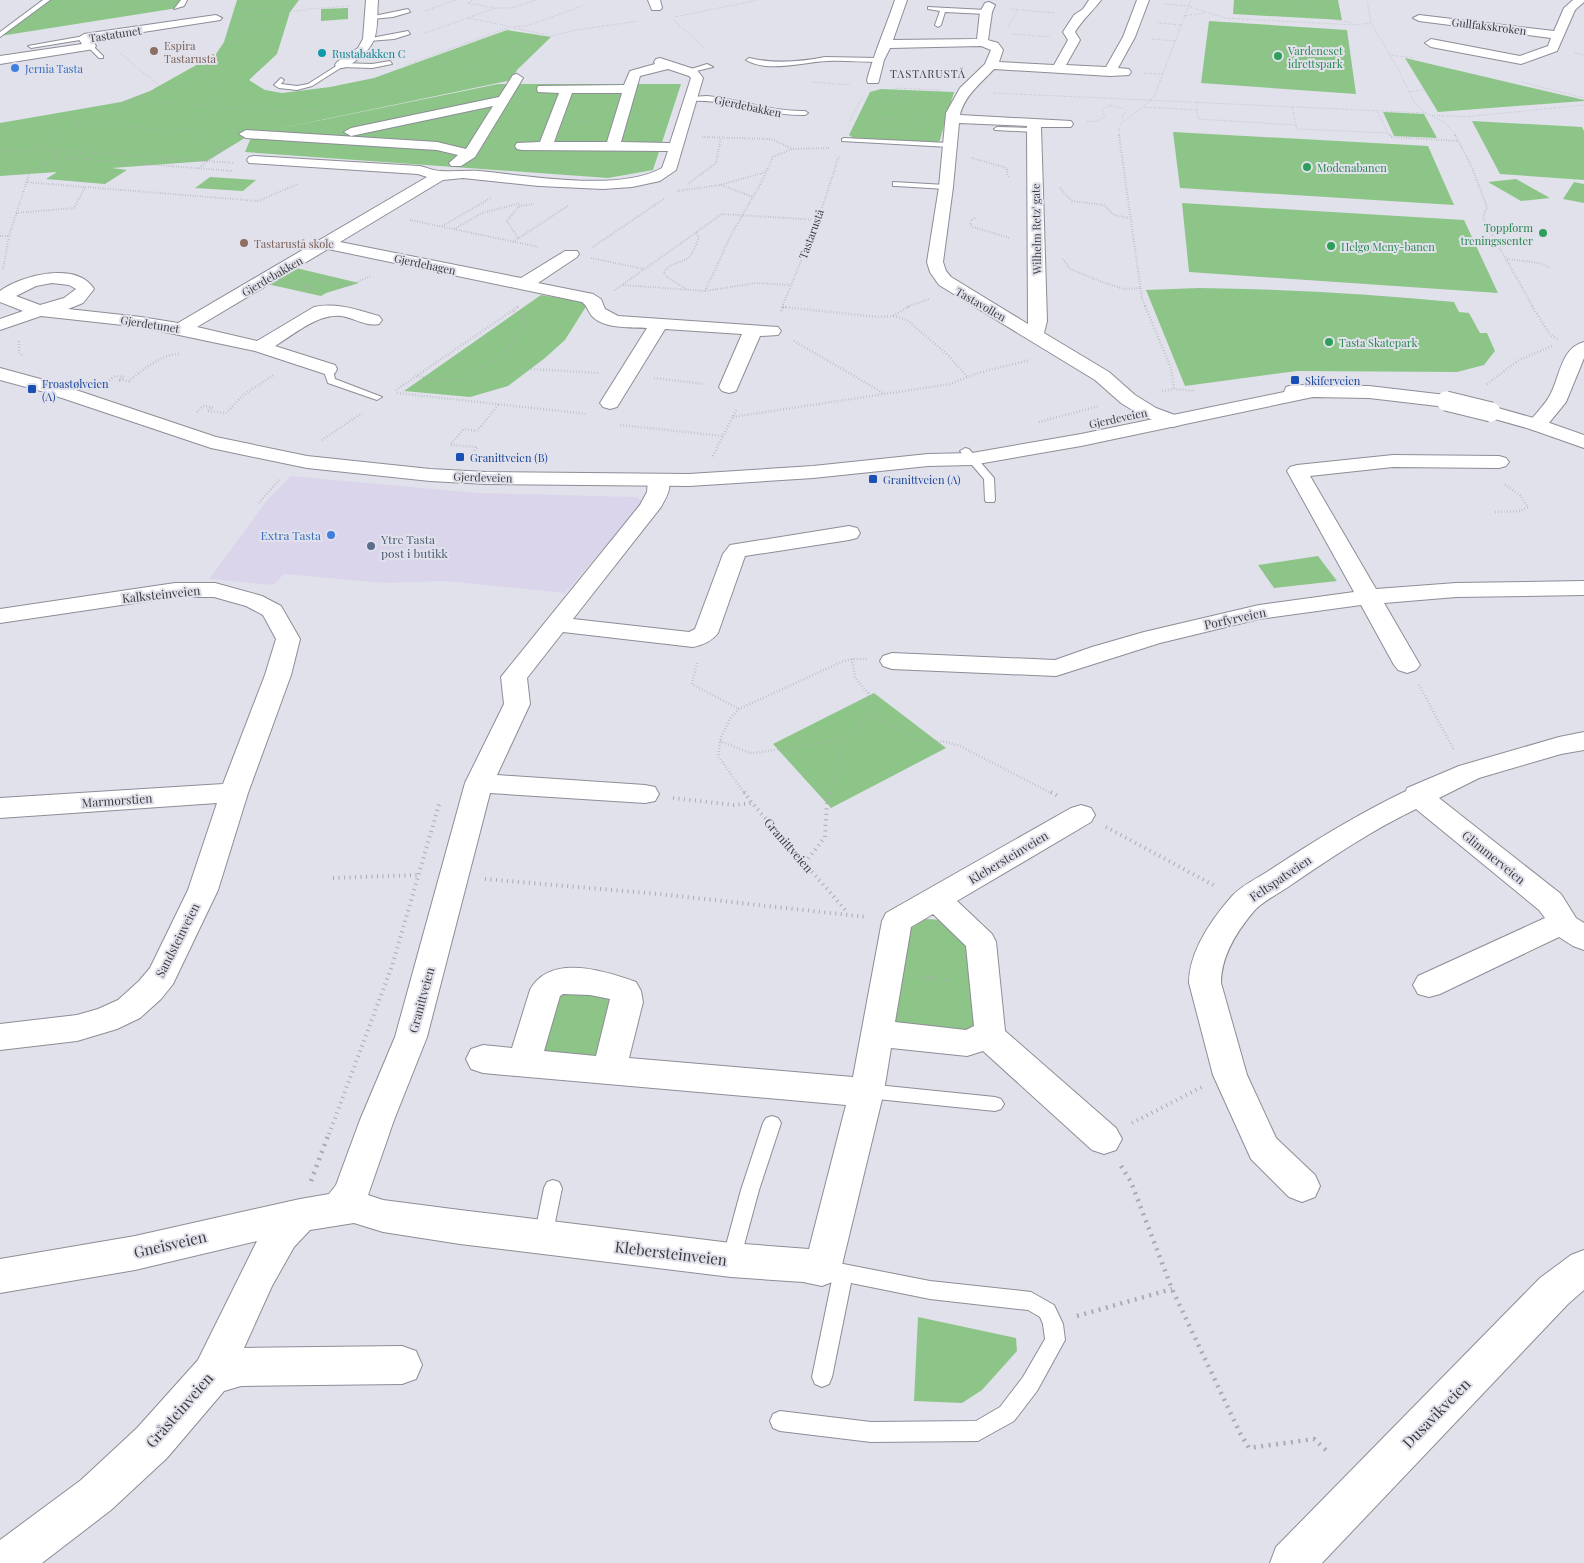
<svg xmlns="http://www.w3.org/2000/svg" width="1584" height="1563" font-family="'Playfair Display',serif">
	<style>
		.commercial { fill: #dad5eb }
		.green { fill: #8dc588 }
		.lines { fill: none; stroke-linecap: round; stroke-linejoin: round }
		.service-casing { stroke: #8c8d96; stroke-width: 2 }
		.minor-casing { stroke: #8c8d96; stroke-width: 2 }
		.tertiary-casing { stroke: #8c8d96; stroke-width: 2 }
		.secondary-casing { stroke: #8c8d96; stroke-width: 2 }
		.path-far4 { stroke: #aaaab2; stroke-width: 1; stroke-dasharray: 0.5 2; stroke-linecap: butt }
		.path-far3 { stroke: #aaaab2; stroke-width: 2; stroke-dasharray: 0.5 2; stroke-linecap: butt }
		.path-far2 { stroke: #aaaab2; stroke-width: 2.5; stroke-dasharray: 0.5 2.5; stroke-linecap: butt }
		.path-far1 { stroke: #aaaab2; stroke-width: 4; stroke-dasharray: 1 4.5; stroke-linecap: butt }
		.path { stroke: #aaaab2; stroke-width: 4.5; stroke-dasharray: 2 5.5; stroke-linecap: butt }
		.service { fill: #fff; fill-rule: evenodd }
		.minor { fill: #fff; fill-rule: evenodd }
		.tertiary { fill: #fff; fill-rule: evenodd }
		.secondary { fill: #fff; fill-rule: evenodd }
		.secondary-bridge-casing { stroke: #8c8d96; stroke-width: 21; stroke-linecap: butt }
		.secondary-bridge { stroke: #fff; stroke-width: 19 }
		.education-dot { fill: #8d6e63; stroke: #e1e1eb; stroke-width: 2 }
		.culture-dot { fill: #0f9aa8; stroke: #e1e1eb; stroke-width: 2 }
		.leisure-dot { fill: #2e9e5b; stroke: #e1e1eb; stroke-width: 2 }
		.shop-dot { fill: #3f7fe0; stroke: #e1e1eb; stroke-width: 2 }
		.transit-dot { fill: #1a4fb4; stroke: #e1e1eb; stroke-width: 2 }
		.service-dot { fill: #5c6f8a; stroke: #e1e1eb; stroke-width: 2 }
		.labels { text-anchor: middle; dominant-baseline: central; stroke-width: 4; stroke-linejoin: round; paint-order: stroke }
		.far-street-label { font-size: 11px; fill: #3a3a3e; stroke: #e1e1eb }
		.far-education-label { font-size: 11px; fill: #785e54; stroke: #e1e1eb; text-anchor: start }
		.far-leisure-label { font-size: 11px; fill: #27864d; stroke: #e1e1eb; text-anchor: start }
		.far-culture-label { font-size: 11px; fill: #0d838f; stroke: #e1e1eb; text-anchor: start }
		.far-shop-label { font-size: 11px; fill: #366cbe; stroke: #e1e1eb; text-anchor: start }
		.far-neighbourhood-label { font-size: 11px; letter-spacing: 1px; fill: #3b3b43; stroke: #e1e1eb }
		.far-transit-label { font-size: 11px; fill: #164399; stroke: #e1e1eb; text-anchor: start }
		.shop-label { font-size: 12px; fill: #366cbe; stroke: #e1e1eb; text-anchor: end }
		.service-label { font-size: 12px; fill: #4e5e75; stroke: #e1e1eb; text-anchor: start }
		.street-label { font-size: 12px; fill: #3a3a3e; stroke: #e1e1eb }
		.near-street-label { font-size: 15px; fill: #3a3a3e; stroke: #e1e1eb }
	</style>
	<rect width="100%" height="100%" fill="#e1e1eb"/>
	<path class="commercial" d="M 291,476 L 476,493 L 637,497 L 644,502 L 565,593 L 445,581 L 385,583 L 284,574 L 273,585 L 209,579 L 268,499 Z"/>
	<path class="green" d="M 46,0 L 186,0 L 184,7 L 0,36 L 0,33 Z
		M 237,0 L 299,0 L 290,12 L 277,54 L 249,80 L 265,90 L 282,93 L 330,87 L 374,78 L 507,30 L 551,37 L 517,70 L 512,80 L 268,131 L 498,84 L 681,84 L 653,170 L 608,178 L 245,152 L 253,133 L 207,161 L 112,168 L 127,170 L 105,184 L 46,179 L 57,172 L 0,176 L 0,123 L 121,102 L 150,91 L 216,54 L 224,42 Z
		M 1234,0 L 1338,0 L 1342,20 L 1233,14 Z
		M 348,8 L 348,19 L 321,21 L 321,9 Z
		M 1209,21 L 1347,30 L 1356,94 L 1201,83 Z
		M 1405,58 L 1584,100 L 1584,101 L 1438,112 Z
		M 881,89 L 954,92 L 939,143 L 855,139 L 849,135 L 870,92 Z
		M 1383,112 L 1424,114 L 1437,138 L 1394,136 Z
		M 1472,121 L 1582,127 L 1584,131 L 1584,180 L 1500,174 Z
		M 1173,132 L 1428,146 L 1454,205 L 1180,188 Z
		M 210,177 L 256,180 L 243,191 L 195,188 Z
		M 1516,179 L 1550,198 L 1521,201 L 1488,182 Z
		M 1574,182 L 1584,184 L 1584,203 L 1563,199 Z
		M 1182,203 L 1464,220 L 1498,293 L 1189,272 Z
		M 296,268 L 359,283 L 326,293 L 321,296 L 267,284 Z
		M 1199,288 C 1284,289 1369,294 1454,302 L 1459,312 L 1469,313 L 1480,333 L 1487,333 L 1495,351 L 1484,365 L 1457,372 L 1297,371 L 1185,386 L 1146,290 Z
		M 541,295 L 584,302 L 587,305 L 565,340 L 545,358 L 508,386 L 470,397 L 404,391 Z
		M 1318,556 L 1337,581 L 1274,588 L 1258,565 Z
		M 874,693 L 946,748 L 831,808 L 773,744 Z
		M 926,919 L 945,920 L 971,943 L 981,1021 L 958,1034 L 891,1027 L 906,931 Z
		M 557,988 L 619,999 L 602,1058 L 538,1052 Z
		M 918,1317 L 1016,1338 L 1017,1351 L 982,1390 L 962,1403 L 914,1401 Z"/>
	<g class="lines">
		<defs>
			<path id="service" d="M 43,0 L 50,0 L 0,37 L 0,32 Z
				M 181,0 L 187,0 L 184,6 L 174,9 Z
				M 928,7 L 986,10 L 989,12 L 986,14 L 945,12 L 941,25 L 938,27 L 935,25 L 940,11 L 928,9 Z
				M 408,9 L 410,12 L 393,17 L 372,19 L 369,17 Z
				M 408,31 L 410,34 L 394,39 L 369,41 L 366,39 Z
				M 84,36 L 86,39 L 31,48 L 28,46 Z
				M 88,45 L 92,45 L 103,56 L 103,58 L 99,58 L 88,47 Z
				M 825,57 L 878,58 L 881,60 L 878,62 C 861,62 844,60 827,61 C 803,62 768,73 746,60 L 749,58 C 775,64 799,62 825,57 Z
				M 390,61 L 392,64 L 372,68 L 342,67 L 312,86 L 297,90 L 279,88 L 274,85 L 281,78 L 284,80 L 281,84 L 297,86 L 308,84 L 341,63 L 372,64 Z
				M 707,64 L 713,67 L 688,73 L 685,71 Z
				M 707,96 C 740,99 771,112 805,111 L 808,113 L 805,115 C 766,116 730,99 691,101 L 688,99 L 691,97 Z
				M 997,127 L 1034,128 L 1037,130 L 1034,132 L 995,130 L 994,129 Z
				M 844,138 L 949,143 L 953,145 L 949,147 L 842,141 L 842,139 Z
				M 893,182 L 946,185 L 950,187 L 946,189 L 896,186 L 893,186 Z
				M 328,366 L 333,369 L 335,379 L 382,397 L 377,400 L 374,399 L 328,383 L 323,369 Z
				M 965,448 L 969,449 L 994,478 L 995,500 L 994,502 L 986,502 L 985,500 L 984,479 L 960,451 Z
				M 867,1084 L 995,1097 L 1001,1099 L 1004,1104 L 1001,1109 L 995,1111 L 867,1098 L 861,1096 L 858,1091 L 861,1086 Z
				M 772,1116 L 778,1118 L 781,1123 L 759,1190 L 740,1260 L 738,1266 L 731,1269 L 724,1266 L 722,1260 L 741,1190 L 763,1123 L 766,1118 Z
				M 553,1180 L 559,1182 L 562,1188 L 552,1237 L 550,1243 L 543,1245 L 536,1243 L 534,1237 L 544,1188 L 547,1182 Z
				M 823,1260 L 930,1281 L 1031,1292 L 1054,1305 L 1063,1324 L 1065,1340 L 1037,1391 L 1014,1421 L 978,1441 L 871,1442 L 780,1431 L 773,1428 L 770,1421 L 773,1414 L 780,1411 L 871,1422 L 976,1421 L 1000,1407 L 1023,1377 L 1045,1339 L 1043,1324 L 1040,1317 L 1028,1310 L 930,1299 L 851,1283 L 832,1377 L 829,1384 L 822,1387 L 815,1384 L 812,1377 L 832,1280 L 816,1275 L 814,1269 L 816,1263 Z"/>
			<path id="minor" d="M 366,0 L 378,0 C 376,30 381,43 354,62 C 348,66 344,69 337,68 L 335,65 L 337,62 L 358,48 L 363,39 Z
				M 648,0 L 660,0 L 662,8 L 660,10 L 652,10 Z
				M 895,0 L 907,0 L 893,40 L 977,39 L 980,12 L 985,3 L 989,2 L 995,5 L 992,12 L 988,40 L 998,43 L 1003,50 L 999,62 L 1054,65 L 1068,40 L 1063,32 L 1074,15 L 1083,9 L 1089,0 L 1101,0 C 1092,12 1082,20 1075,32 L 1080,40 L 1066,65 L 1106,67 L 1123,37 L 1137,0 L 1149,0 L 1135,37 L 1118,68 L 1129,69 L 1131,72 L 1129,75 L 1110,76 L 994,69 C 981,83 964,96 960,115 L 1071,121 L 1073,124 L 1071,127 L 1041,127 L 1047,321 L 1044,333 L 1109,372 L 1135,395 L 1156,408 L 1180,417 L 1183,421 L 1180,425 L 1173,427 L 1142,416 L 1121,403 L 1095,380 L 939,285 L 930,272 L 927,262 L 939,187 L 946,113 L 960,88 L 985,64 L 991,50 L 981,46 L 890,48 L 884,60 L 879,80 L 878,83 L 868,83 L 867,80 C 874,53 886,27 895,0 ZM 959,123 L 1027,126 L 1028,324 L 951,277 L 946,271 L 943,262 L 953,187 Z
				M 1573,0 L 1584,0 L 1584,2 L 1575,10 L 1557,51 L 1521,64 L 1431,47 L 1425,43 L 1431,39 L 1520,56 L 1548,46 L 1551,38 L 1419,21 L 1413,18 L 1419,15 L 1554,31 L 1564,8 Z
				M 216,15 L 222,18 L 220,20 L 92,40 L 96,46 L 94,49 L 0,64 L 0,56 L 82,44 L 78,38 L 84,34 Z
				M 660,58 L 697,70 L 703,78 L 676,170 L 660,181 L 632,187 L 603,189 L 539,186 L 463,178 L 443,180 L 340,242 L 521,278 L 565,251 L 577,251 L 579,254 L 577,257 L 538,283 L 593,294 L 601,299 L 605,309 L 618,316 L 778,327 L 781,331 L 778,335 L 760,336 L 736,391 L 729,393 L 722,391 L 719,387 L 742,334 L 665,329 L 617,407 L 610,409 L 603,407 L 600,403 L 647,328 C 631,327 607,329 594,318 C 588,313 588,306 582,302 L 328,249 L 197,327 L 257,341 L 314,307 C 337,302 358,310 379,316 L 382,320 L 379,324 C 366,327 355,318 341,316 C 317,314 295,334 275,346 L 335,365 L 337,369 L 335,373 L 328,375 L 255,351 L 141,327 L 41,316 L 0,330 L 0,319 L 23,311 L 0,302 L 0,291 C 22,275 77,261 94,289 L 83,303 L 68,309 L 141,317 L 178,323 L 427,177 L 418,174 L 249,163 L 247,160 L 249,157 L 254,156 L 419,166 C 426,167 434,171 441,171 C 454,172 467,170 480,171 C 529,176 620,192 662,168 L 668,151 L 522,150 L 517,149 L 515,146 L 517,143 L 540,142 L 559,93 L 538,92 L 537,89 L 538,86 L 624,85 L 630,71 L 655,64 L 654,62 L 656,59 ZM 668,69 L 689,76 L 691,78 L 670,143 L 621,142 L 640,76 ZM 572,93 L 622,93 L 607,142 L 554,142 ZM 52,283 L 69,285 L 76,289 L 64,298 L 40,305 L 16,296 L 36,286 Z
				M 517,74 L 523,78 L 475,157 L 461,166 L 451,166 L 449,163 L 458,155 L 437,150 L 246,138 L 239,134 L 246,130 L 437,142 L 466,149 L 493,106 L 351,136 L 344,132 L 351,128 L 499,97 L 513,75 Z
				M 1393,455 L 1499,456 L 1506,458 L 1509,462 L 1506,466 L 1499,468 L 1393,467 L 1310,476 L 1376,589 L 1456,583 L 1584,581 L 1584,595 L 1456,597 L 1384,603 L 1420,665 L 1416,670 L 1407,673 L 1398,670 L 1394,665 L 1361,605 L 1259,619 L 1160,643 L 1056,676 L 892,669 L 883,666 L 880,661 L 883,656 L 892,653 L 1055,660 L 1092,647 L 1144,632 L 1259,605 L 1354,592 L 1287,471 L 1290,467 L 1297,465 Z
				M 659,474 L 666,476 C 674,486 666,497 661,507 L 573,619 L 689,632 L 695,629 L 723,554 L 730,545 L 849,526 L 857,528 L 860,533 L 857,538 L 849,540 L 745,556 L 718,633 C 712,641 703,645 693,647 L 563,632 L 527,678 L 530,704 L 497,775 L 645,785 L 655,787 L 659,794 L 655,801 L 645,803 L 490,793 L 427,1037 L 394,1120 L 368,1195 L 383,1200 L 460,1210 L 731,1243 L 809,1249 L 846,1105 L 483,1073 L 471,1069 L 466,1059 L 471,1049 L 483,1045 L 512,1048 L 530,990 C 550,953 605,971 636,982 L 641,991 L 643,1002 L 629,1058 L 853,1077 L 882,921 L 886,913 L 1071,808 L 1081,805 L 1091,808 L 1095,815 L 1091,822 L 957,901 L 992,934 L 996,942 L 1005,1031 L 1116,1128 L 1122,1139 L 1116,1150 L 1104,1154 L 1092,1150 L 983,1051 L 967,1056 L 891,1048 L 884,1091 L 841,1269 L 835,1281 L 822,1286 L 803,1282 L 731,1277 L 460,1244 L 383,1232 L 354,1223 L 310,1230 L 294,1247 L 272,1286 L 244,1348 L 402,1346 L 416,1351 L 422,1365 L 416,1379 L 402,1384 L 241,1386 L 224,1391 L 167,1458 L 111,1510 L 42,1563 L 0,1563 L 0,1540 L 81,1480 L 137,1428 L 198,1360 L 257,1241 L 135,1270 L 0,1293 L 0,1259 L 135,1236 L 300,1199 L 329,1194 L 336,1185 L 360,1120 L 395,1037 L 465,783 L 504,704 L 501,677 L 640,505 L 647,492 L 648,480 L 652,476 ZM 933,914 L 966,946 L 974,1026 L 966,1030 L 895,1022 L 911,927 ZM 563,994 L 590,995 L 610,999 L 596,1056 L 544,1051 L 560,996 Z
				M 175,583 L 215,583 L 262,596 L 281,606 L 300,639 L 291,675 L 248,793 L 218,890 L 173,984 L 161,999 L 140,1018 L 117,1029 L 77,1041 L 0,1050 L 0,1024 L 77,1015 L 98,1009 L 118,1000 L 139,981 L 150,968 L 188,890 L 217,803 L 0,818 L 0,798 L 223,784 L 265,675 L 276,639 L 263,615 L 246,606 L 214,597 L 175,597 L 0,623 L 0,609 Z
				M 1584,732 L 1584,750 L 1561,754 L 1479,778 L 1439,798 L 1561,894 L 1576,918 L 1584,923 L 1584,950 L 1573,946 L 1559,937 L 1440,994 L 1429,997 L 1418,994 L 1413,985 L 1418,976 L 1545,918 L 1539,910 L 1416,809 C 1372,830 1332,857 1291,885 C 1280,893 1263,901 1254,911 C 1237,931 1221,956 1221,983 L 1247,1075 L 1276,1138 L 1315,1175 L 1320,1186 L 1315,1197 L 1302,1202 L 1289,1197 L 1251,1159 L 1213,1075 L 1189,983 C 1189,951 1212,919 1232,896 C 1242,885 1258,878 1270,870 C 1314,841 1358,814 1406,791 L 1407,788 L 1459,766 L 1559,737 Z"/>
			<path id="tertiary" d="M 1584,342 L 1584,358 L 1566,402 L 1544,429 L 1537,431 L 1530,429 L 1527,425 C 1534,415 1543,407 1549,397 C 1560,379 1560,348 1584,342 Z"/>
			<path id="secondary" d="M 0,368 L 55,383 L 216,437 L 307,456 L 430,469 L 486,472 L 689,474 L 813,466 L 928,454 L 972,453 L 1081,434 L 1284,392 L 1286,387 L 1293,385 L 1369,386 L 1446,395 L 1453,397 L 1456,401 L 1453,405 L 1446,407 L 1369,398 L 1313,397 L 1081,446 L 972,465 L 928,466 L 813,478 L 689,486 L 486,484 L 430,481 L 307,468 L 211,448 L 41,391 L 0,380 Z
				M 1491,406 L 1544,421 L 1584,435 L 1584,448 L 1530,429 L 1484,416 L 1481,412 L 1484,408 Z
				M 1584,1250 L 1584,1290 L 1568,1304 L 1322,1563 L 1270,1563 L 1276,1547 L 1540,1278 L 1571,1255 Z"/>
		</defs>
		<use href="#service" class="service-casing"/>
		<use href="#minor" class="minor-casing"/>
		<use href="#tertiary" class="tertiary-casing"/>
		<use href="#secondary" class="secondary-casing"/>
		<path class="path-far4" d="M 135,0 L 159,5
			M 472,0 L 468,3 L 495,8
			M 1294,0 L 1335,20 L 1354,23
			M 1164,4 L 1188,6 L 1225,18 L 1354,25 L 1371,23
			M 233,8 L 291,10
			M 1011,9 L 1055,13
			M 425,11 L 456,0
			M 60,13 L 105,0
			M 1184,16 L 1205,13
			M 675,17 L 758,0
			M 468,18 L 508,26
			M 237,20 L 309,9 L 350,6
			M 674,20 L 704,48
			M 1158,23 L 1181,25
			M 1008,27 L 1018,10
			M 514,28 L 547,35
			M 425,33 L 496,8 L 511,8 L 536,0
			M 1012,34 L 1051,37
			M 1152,39 L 1175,41
			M 234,43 L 268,25 L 251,19
			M 505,49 L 516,53 L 523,59
			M 120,53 L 161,87
			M 1575,53 L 1584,55
			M 1390,55 L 1415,58
			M 406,65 L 510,27 L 527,26 L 582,6
			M 1144,73 L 1162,74
			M 1445,78 L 1479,75
			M 812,82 L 850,85
			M 1522,82 L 1584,98
			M 894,88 L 940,90
			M 1409,92 L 1423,90 L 1437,84
			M 994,93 L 1426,113 L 1415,104 L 1397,67 L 1371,23 L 1367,0
			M 902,94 L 921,95 L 933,100 L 931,109 L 917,119 L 923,124 C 913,136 895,135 881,130 L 879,128 L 885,123 L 882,118 L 874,113 L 875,106 L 889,98 Z
			M 1536,94 L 1578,98
			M 895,97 L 913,103 L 917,119 L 907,123
			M 132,100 L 282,112 L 336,110 L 410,92 L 438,81 L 486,56 L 527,42 L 576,30 L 639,21
			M 1144,107 L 1197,110 L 1197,102
			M 649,108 L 665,108
			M 1197,110 L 1198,119 L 1296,125 L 1292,106
			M 1426,113 L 1444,122 L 1456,136
			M 1432,115 L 1464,117 L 1584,105
			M 882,118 L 914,119
			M 578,121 L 590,122 L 592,126
			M 850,121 L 862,98
			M 1087,122 L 1098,121 L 1105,116 L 1102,111 L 1108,105 L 1123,108 L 1126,111 L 1122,117 L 1124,120
			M 76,123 L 189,131
			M 1296,125 L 1297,129 L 1388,133 L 1377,111
			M 1388,133 L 1391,136
			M 54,136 L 98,112 L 197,76 L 216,67 L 226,58 L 248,18 L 265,0
			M 197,136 L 189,131 L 193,124 L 214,106 L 218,66
			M 1119,136 L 1119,127 L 1121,124 L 1154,97 L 1191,0"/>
		<path class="path-far3" d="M 195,135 L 210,146 L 222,150
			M 1119,135 L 1142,299 L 1146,307
			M 1390,135 L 1391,137 L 1458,141
			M 1455,135 L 1471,165 L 1487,207 L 1483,217 L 1485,222 L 1533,307
			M 702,137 L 771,139 L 791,148
			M 39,148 L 56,135
			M 0,150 L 39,149 L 234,163
			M 54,157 L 233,171
			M 972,158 L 1007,168 L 1007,174 L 1010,178
			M 199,168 L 230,144
			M 26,182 L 85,187
			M 689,183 L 716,163 L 721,138
			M 721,185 L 753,197
			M 1060,188 L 1072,201 L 1104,205 L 1114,215 L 1129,218
			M 677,191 L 720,185 L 766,172
			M 519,206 L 534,204
			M 16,213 L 74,208 L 85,187 L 258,201 L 298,184
			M 975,218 L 971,220 L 970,224 L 973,227 L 1010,238
			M 410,220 L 539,247
			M 442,226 L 491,198
			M 454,229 L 482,213 L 521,203
			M 0,236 L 9,236
			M 518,238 L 507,221 L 519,206
			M 513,242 L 569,205
			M 593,247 L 665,198
			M 591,258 L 644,269
			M 1063,259 L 1070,269 L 1102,282 L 1124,289 L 1141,288
			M 1507,259 L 1539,263 L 1550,268
			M 3,269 L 9,236 L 30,171 L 51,161 L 54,157 L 53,150
			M 315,278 L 347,286 L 371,276
			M 303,282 L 303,286 L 312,290
			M 623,285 L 705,291 L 756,283 L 791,285
			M 686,289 L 667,277 L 664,272 C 670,262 681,264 689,257 C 694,252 696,244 699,238 L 696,232
			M 615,290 L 722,214 L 818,220
			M 705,291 L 732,233 L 760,185 L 773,157 L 792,149 L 830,148
			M 517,307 L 519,306
			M 782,307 L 818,220 L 839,156
			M 783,307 L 787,307
			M 907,307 L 929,299"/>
		<path class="path-far2" d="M 1145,306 L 1171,368 L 1174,389
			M 1532,306 L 1550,335 L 1558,339
			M 783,307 L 879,317 L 893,316 L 907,320 L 949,356 L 968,378
			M 781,311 L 783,306
			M 893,316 L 910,306
			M 19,341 L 19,353 L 23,355
			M 794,341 L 885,394
			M 531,369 L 600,373
			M 417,376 C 427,378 438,382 448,381 C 479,379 507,349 527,328 L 523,321 L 523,314 L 513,311
			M 654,378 L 704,384
			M 107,382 L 115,376 L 124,377 L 120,380 L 129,381 C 143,370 161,354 179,354
			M 1487,384 L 1519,360 L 1552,346
			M 396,390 L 519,306
			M 1162,391 L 1174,389 L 1195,391
			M 397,393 L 587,414
			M 197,412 L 203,406 L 213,407 L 207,411 L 226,413 L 242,396 L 275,374
			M 733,417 L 950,384 L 981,372 L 1030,360
			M 1039,422 L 1099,406
			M 620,425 L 723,436
			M 322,440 L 362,413
			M 472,456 L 477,447 L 450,445 L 464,429 L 477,431 L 499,404
			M 713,456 L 737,408
			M 259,503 L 279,480
			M 1495,512 L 1520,511 L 1528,507 L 1520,495 L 1504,484
			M 852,659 L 855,678 L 868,693 L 869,714 L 916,740 L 947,742 L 960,746 L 1053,794
			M 697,663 L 692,684 L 739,709
			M 1419,685 L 1454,750
			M 720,741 L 750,753 L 756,753 L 842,739
			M 745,794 L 718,756 L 721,737 L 730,719 L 739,709 L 841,662 L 852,659 L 867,659
			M 830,794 L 842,739 L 869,714"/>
		<path class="path-far1" d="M 744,792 L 752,803
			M 1051,792 L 1058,796
			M 673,798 L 734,805 L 752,803 L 848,913
			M 1106,827 L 1217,887
			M 805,863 L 825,837 L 827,802 L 830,792
			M 333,878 L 419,875
			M 485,879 L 659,894 L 867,917
			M 919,977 L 952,981
			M 1132,1123 L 1202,1087
			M 329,1134 L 392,966 L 440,801"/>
		<path class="path" d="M 1121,1166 L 1131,1182 L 1172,1289 L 1240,1433 L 1249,1448 L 1314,1439 L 1329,1453
			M 311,1181 L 329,1133
			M 1077,1316 L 1172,1289"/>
		<use href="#service" class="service"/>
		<use href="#minor" class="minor"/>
		<use href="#tertiary" class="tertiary"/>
		<use href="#secondary" class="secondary"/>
		<defs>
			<path id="secondary-bridge" d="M 1446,401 L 1491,412"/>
		</defs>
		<use href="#secondary-bridge" class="secondary-bridge-casing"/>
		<use href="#secondary-bridge" class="secondary-bridge"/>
	</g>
	<g class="education-dot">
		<circle cx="154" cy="51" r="5"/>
		<circle cx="244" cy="243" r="5"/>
	</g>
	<circle class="culture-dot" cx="322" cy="53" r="5"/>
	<g class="leisure-dot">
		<circle cx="1278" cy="56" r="5"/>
		<circle cx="1307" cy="167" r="5"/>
		<circle cx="1543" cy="233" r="5"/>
		<circle cx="1331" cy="246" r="5"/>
		<circle cx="1329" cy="342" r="5"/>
	</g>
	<g class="shop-dot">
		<circle cx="15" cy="68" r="5"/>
		<circle cx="331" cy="535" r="5"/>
	</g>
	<g class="transit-dot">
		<rect x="1290" y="375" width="10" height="10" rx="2.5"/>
		<rect x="27" y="384" width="10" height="10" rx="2.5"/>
		<rect x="455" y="452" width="10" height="10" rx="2.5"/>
		<rect x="868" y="474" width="10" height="10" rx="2.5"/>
	</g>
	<circle class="service-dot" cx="371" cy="546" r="5"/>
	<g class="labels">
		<g class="far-street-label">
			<text transform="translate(1489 26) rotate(7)">Gullfakskroken</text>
			<text transform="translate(115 34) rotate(-9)">Tastatunet</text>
			<text transform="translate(748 106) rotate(12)">Gjerdebakken</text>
			<text transform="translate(1036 229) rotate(-91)">Wilhelm Retz' gate</text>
			<text transform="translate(811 234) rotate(-70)">Tastarustå</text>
			<text transform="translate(425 264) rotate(12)">Gjerdehagen</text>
			<text transform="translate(272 276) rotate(-30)">Gjerdebakken</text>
			<text transform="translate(981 304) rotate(30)">Tastavollen</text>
			<text transform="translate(150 324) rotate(9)">Gjerdetunet</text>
			<text transform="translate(1118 418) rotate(-12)">Gjerdeveien</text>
			<text transform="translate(483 477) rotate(2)">Gjerdeveien</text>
		</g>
		<g class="far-education-label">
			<text x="164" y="45">Espira<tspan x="164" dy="13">Tastarustå</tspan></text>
			<text x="254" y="243">Tastarustå skole</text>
		</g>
		<g class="far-leisure-label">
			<text x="1288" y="50">Vardeneset<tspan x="1288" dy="13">idrettspark</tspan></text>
			<text x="1317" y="167">Modenabanen</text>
			<text x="1533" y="227" text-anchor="end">Toppform<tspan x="1533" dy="13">treningssenter</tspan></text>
			<text x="1341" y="246">Helgø Meny-banen</text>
			<text x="1339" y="342">Tasta Skatepark</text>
		</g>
		<g class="far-culture-label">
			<text x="332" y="53">Rustabakken C</text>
		</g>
		<g class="far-shop-label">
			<text x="25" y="68">Jernia Tasta</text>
		</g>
		<g class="far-neighbourhood-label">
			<text x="928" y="73">TASTARUSTÅ</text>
		</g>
		<g class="far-transit-label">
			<text x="1305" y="380">Skiferveien</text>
			<text x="42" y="383">Froastølveien<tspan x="42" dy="13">(A)</tspan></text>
			<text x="470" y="457">Granittveien (B)</text>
			<text x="883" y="479">Granittveien (A)</text>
		</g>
		<g class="shop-label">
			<text x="321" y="535">Extra Tasta</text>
		</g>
		<g class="service-label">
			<text x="381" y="539">Ytre Tasta<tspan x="381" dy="14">post i butikk</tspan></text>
		</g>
		<g class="street-label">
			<text transform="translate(161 594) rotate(-6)">Kalksteinveien</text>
			<text transform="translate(1235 618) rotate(-12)">Porfyrveien</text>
			<text transform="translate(117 800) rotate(-4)">Marmorstien</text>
			<text transform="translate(789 845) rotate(49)">Granittveien</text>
			<text transform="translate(1008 857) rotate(-31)">Klebersteinveien</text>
			<text transform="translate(1494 857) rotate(39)">Glimmerveien</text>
			<text transform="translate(1280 878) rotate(-34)">Feltspatveien</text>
			<text transform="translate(177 940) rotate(-63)">Sandsteinveien</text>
			<text transform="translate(421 1000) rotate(-75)">Granittveien</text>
		</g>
		<g class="near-street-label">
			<text transform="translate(170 1244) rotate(-13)">Gneisveien</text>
			<text transform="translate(671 1253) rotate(7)">Klebersteinveien</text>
			<text transform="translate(179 1410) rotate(-49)">Gråsteinveien</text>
			<text transform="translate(1436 1413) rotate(-46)">Dusavikveien</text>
		</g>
	</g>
</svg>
